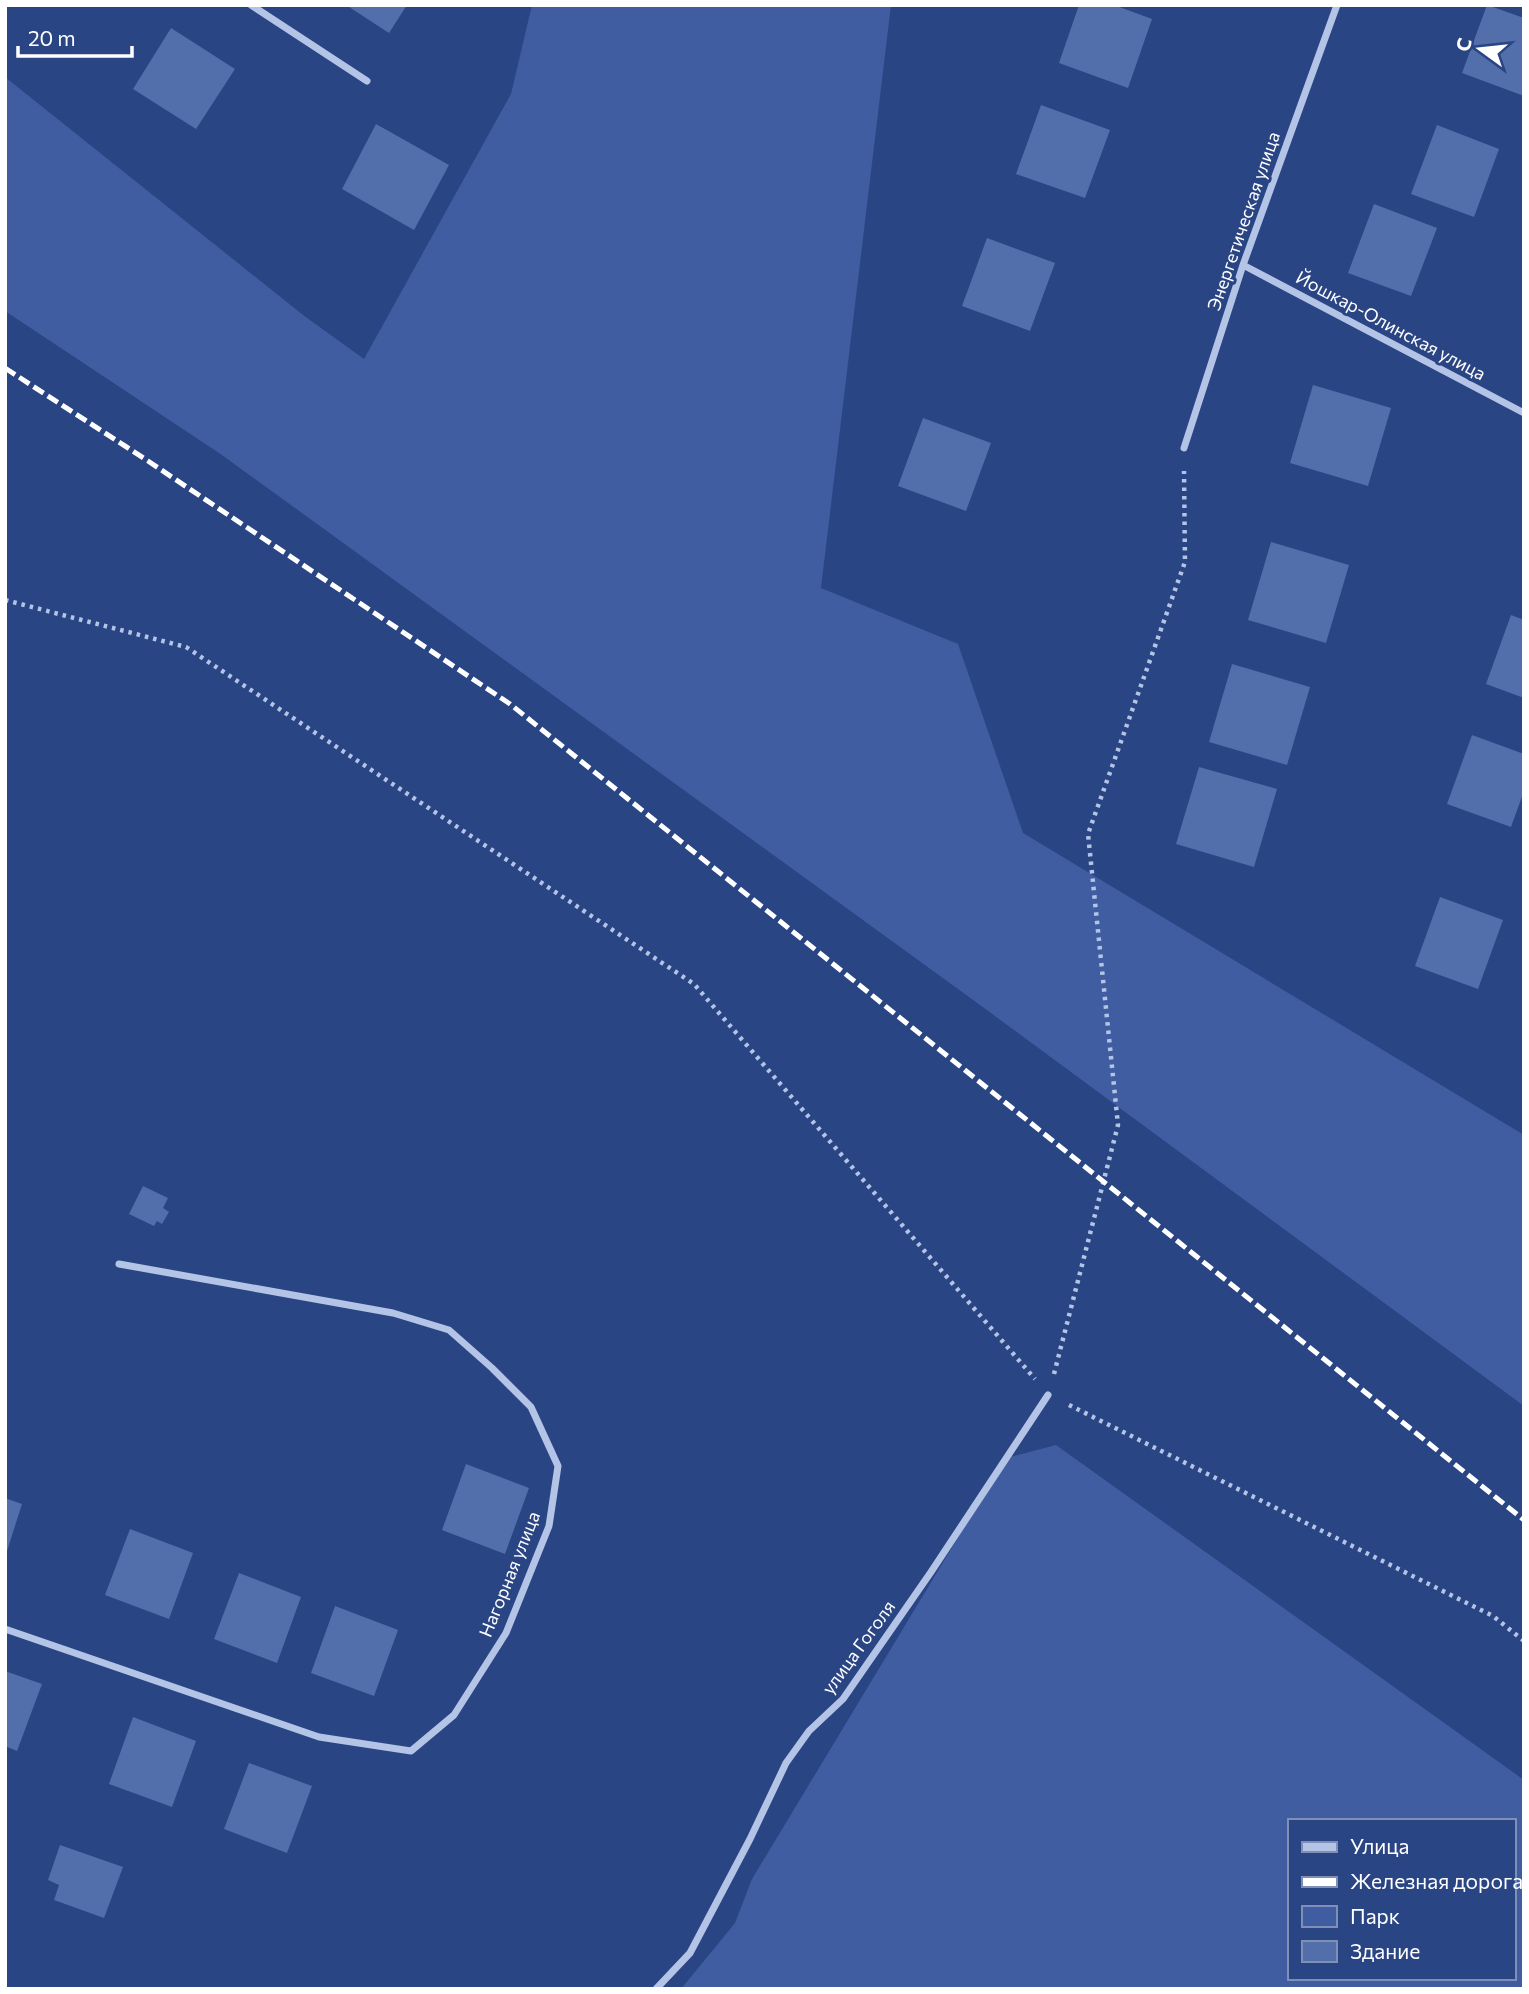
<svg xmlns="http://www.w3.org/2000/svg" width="1529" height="1994" font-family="Commissioner,sans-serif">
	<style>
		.green { fill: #3f5da0; fill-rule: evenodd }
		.building { fill: #526eab }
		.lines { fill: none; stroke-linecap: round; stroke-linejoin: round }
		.path { stroke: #b4c4e7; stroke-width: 4.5; stroke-dasharray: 3.5 5; stroke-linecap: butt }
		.minor { stroke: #b4c4e7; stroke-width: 7 }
		.rail { stroke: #fff; stroke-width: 5; stroke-dasharray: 12 5; stroke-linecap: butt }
		.labels { text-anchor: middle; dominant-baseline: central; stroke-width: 6; stroke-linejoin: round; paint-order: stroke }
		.street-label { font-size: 18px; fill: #fff; stroke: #2a4584 }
	</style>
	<rect width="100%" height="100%" fill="#2a4584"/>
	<path class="green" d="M 532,5 L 891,5 L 821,588 L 958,644 L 1023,833 L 1524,1135 L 1524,1406 L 980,1005 L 222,455 L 5,311 L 5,77 L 303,315 L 364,359 L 511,94 Z
		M 1056,1445 L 1524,1780 L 1524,1989 L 681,1989 L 735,1923 L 752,1879 L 1006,1458 ZM 1289,1821 L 1513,1821 L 1513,1978 L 1289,1978 Z"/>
	<path class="building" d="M 346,5 L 407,5 L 389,33 Z
		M 1079,5 L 1114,5 L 1152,19 L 1128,88 L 1059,63 Z
		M 1487,5 L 1524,18 L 1524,96 L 1462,73 Z
		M 171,28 L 235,69 L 196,129 L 133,89 Z
		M 1041,105 L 1110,130 L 1085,198 L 1016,174 Z
		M 376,124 L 449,165 L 414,230 L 342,189 Z
		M 1437,125 L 1499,149 L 1474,217 L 1411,194 Z
		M 1374,204 L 1437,228 L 1411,296 L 1348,273 Z
		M 987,238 L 1055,263 L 1030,331 L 962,306 Z
		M 1313,385 L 1391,408 L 1368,486 L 1290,463 Z
		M 923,418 L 991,443 L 966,511 L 898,486 Z
		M 1271,542 L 1349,565 L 1326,643 L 1248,620 Z
		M 1511,615 L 1524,620 L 1524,698 L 1486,684 Z
		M 1232,664 L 1310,687 L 1287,765 L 1209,742 Z
		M 1472,735 L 1524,754 L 1524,791 L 1511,827 L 1447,804 Z
		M 1199,767 L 1277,789 L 1254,867 L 1176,844 Z
		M 1440,897 L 1503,920 L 1478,989 L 1415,966 Z
		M 143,1186 L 168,1198 L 163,1208 L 169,1212 L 162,1224 L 157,1221 L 154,1226 L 129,1214 Z
		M 466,1464 L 529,1488 L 505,1554 L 442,1530 Z
		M 5,1498 L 22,1504 L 6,1554 L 5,1554 Z
		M 130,1529 L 193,1553 L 169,1619 L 105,1595 Z
		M 239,1573 L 301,1597 L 277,1663 L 214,1639 Z
		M 335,1606 L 398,1630 L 374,1696 L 311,1673 Z
		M 5,1671 L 42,1684 L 17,1751 L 5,1746 Z
		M 133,1717 L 196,1741 L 172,1807 L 109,1784 Z
		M 249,1763 L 312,1786 L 287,1853 L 224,1829 Z
		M 60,1845 L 123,1867 L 104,1918 L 54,1900 L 59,1885 L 48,1880 Z"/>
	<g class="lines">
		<path class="path" d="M 5,600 L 186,647 L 694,984 L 1035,1379
			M 1054,1374 L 1118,1125 L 1088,834 L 1185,562 L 1184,471
			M 1069,1405 L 1493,1616 L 1524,1641"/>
		<path class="minor" d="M 251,5 L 367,81
			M 1243,265 L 1524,413
			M 1184,448 L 1243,265 L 1337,5
			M 5,1629 L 319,1737 L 411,1751 L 454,1715 L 506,1633 L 549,1526 L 558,1466 L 531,1407 L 492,1368 L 449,1330 L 393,1313 L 119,1264
			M 656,1989 L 690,1953 L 750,1839 L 786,1763 L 809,1731 L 843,1699 L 931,1572 L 1048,1395"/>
		<path class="rail" d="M 5,368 L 148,461 L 510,704 L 1524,1520"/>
	</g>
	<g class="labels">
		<g class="street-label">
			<text transform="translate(1243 221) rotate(-71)">Энергетическая улица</text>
			<text transform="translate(1391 325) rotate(28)">Йошкар-Олинская улица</text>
			<text transform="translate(509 1574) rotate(-68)">Нагорная улица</text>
			<text transform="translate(858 1647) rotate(-54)">улица Гоголя</text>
		</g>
	</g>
	<rect width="1529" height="1994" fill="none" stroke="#ffffff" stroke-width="14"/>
	<rect x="1288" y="1819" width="228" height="161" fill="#2a4584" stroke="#7f8fb5" stroke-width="2"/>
	<rect x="1302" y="1842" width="35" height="10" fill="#b4c4e7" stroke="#7f8fb5" stroke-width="2"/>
	<text x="1350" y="1854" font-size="21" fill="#ffffff">Улица</text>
	<rect x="1302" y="1877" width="35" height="10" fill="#ffffff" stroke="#7f8fb5" stroke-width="2"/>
	<text x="1350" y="1889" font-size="21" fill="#ffffff">Железная дорога</text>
	<rect x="1302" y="1906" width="35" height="21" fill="#3f5da0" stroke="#7f8fb5" stroke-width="2"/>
	<text x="1350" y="1924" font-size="21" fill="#ffffff">Парк</text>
	<rect x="1302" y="1941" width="35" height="21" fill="#526eab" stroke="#7f8fb5" stroke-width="2"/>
	<text x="1350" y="1959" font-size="21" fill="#ffffff">Здание</text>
	<g transform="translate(1480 49) rotate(285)" stroke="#2a4584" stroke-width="5" paint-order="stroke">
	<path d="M0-5L12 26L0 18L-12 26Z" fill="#ffffff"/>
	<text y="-10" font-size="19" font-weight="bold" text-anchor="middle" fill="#ffffff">С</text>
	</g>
	<path d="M18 46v10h114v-10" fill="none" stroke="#ffffff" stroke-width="3.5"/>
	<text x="28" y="46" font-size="21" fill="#ffffff" stroke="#2a4584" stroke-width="5" paint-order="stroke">20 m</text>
</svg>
